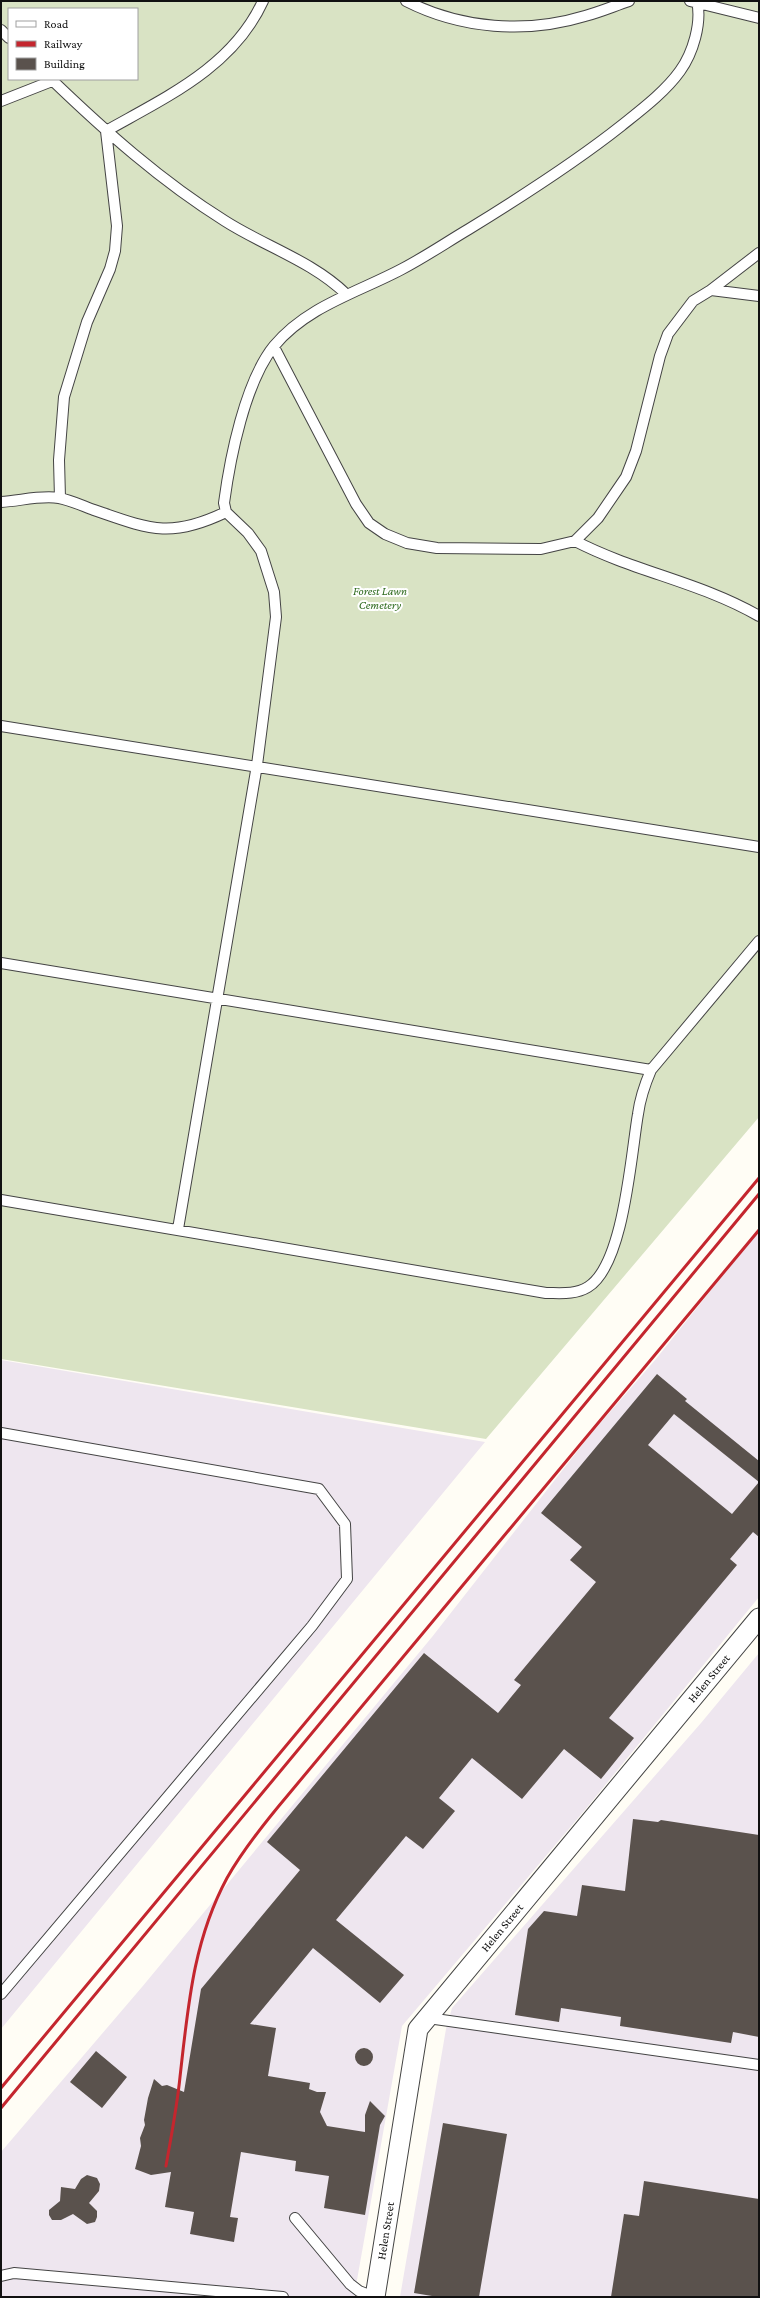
<svg xmlns="http://www.w3.org/2000/svg" width="760" height="2298" font-family="'Crimson Pro',serif">
	<style>
		.industrial { fill: #eee6ef }
		.cemetery { fill: #d9e3c4; fill-rule: evenodd }
		.building { fill: #5a524d; fill-rule: evenodd }
		.lines { fill: none; stroke-linecap: round; stroke-linejoin: round }
		.lane-casing { stroke: #444; stroke-width: 12 }
		.street-casing { stroke: #444; stroke-width: 21 }
		.lane { stroke: #fff; stroke-width: 10 }
		.street { stroke: #fff; stroke-width: 19 }
		.rail { stroke: #c4262e; stroke-width: 3 }
		.labels { text-anchor: middle; dominant-baseline: central; stroke-width: 4; stroke-linejoin: round; paint-order: stroke }
		.park-label { font-size: 12px; font-style: italic; fill: #2f6b1f; stroke: #fff }
		.street-label { font-size: 12px; fill: #111; stroke: #fff }
	</style>
	<rect width="100%" height="100%" fill="#fffdf5"/>
	<path class="industrial" d="M 759,1230 L 759,1597 L 584,1811 L 402,2026 L 354,2297 L 1,2297 L 1,2152 L 142,1987 L 432,1637 L 590,1435 L 656,1359 Z
		M 1,1360 L 485,1442 L 1,2029 Z
		M 759,1653 L 759,2297 L 400,2297 L 446,2029 L 452,2008 L 701,1723 Z"/>
	<path class="cemetery" d="M 1,1 L 759,1 L 759,1117 L 486,1439 L 1,1359 ZM 9,9 L 137,9 L 137,79 L 9,79 Z"/>
	<path class="building" d="M 657,1374 L 687,1399 L 685,1401 L 759,1461 L 759,1537 L 753,1532 L 730,1559 L 737,1565 L 609,1718 L 634,1738 L 601,1779 L 564,1749 L 522,1799 L 472,1758 L 439,1798 L 455,1811 L 423,1849 L 406,1836 L 336,1920 L 404,1975 L 380,2003 L 313,1948 L 250,2024 L 276,2028 L 268,2076 L 310,2083 L 309,2089 L 317,2092 L 326,2092 L 320,2112 L 327,2126 L 365,2132 L 365,2115 L 370,2101 L 385,2116 L 380,2125 L 365,2215 L 324,2208 L 329,2176 L 295,2171 L 296,2161 L 241,2152 L 230,2217 L 238,2218 L 234,2242 L 190,2234 L 194,2212 L 165,2207 L 171,2172 L 151,2175 L 135,2169 L 141,2146 L 140,2138 L 145,2125 L 144,2120 L 148,2098 L 154,2079 L 162,2086 L 167,2085 L 184,2092 L 201,1989 L 300,1870 L 267,1842 L 424,1653 L 498,1713 L 521,1685 L 514,1680 L 596,1582 L 570,1560 L 582,1547 L 541,1513 ZM 674,1414 L 759,1482 L 732,1514 L 648,1445 Z
		M 633,1819 L 658,1822 L 661,1820 L 759,1835 L 759,2037 L 733,2032 L 731,2043 L 620,2026 L 621,2017 L 561,2008 L 559,2022 L 515,2015 L 528,1929 L 544,1911 L 577,1916 L 582,1885 L 625,1891 Z
		M355 2057a9 9 0 1 1 18 0a9 9 0 1 1-18 0Z
		M 96,2051 L 127,2077 L 102,2108 L 70,2082 Z
		M 443,2123 L 507,2134 L 479,2297 L 438,2297 L 414,2293 Z
		M 87,2175 L 97,2178 L 100,2184 L 99,2191 L 89,2203 L 97,2211 L 97,2217 L 95,2222 L 87,2224 L 73,2214 L 61,2220 L 52,2220 L 49,2215 L 49,2210 L 60,2201 L 61,2187 L 75,2189 L 81,2179 Z
		M 644,2181 L 759,2199 L 759,2297 L 611,2297 L 624,2214 L 639,2216 Z"/>
	<g class="lines">
		<defs>
			<path id="lane" d="M 406,1 C 461,29 526,34 585,16 C 600,12 614,6 629,1
				M 690,1 L 759,18
				M 1,30 L 9,38
				M 51,79 C 105,131 161,181 225,221 C 264,246 312,261 346,294
				M 1,101 L 52,81
				M 106,131 C 166,97 233,67 263,1
				M 711,290 L 759,296
				M 274,347 L 356,504 L 369,523 L 385,534 L 407,543 L 437,548 L 541,549 L 575,541 L 598,518 L 626,477 L 636,451 L 660,356 L 668,334 L 693,301 L 711,290 L 759,253
				M 60,498 L 59,460 L 64,397 L 87,322 L 110,269 L 115,251 L 117,226 L 106,131
				M 1,502 C 20,501 40,495 59,498 C 70,500 83,506 94,510 C 149,529 170,539 226,512
				M 575,541 C 635,572 700,582 759,616
				M 1,726 L 759,847
				M 1,963 L 651,1070 L 759,941
				M 1,1200 L 546,1293 C 560,1293 575,1295 588,1287 C 624,1265 631,1154 638,1114 C 640,1099 645,1084 651,1070
				M 178,1229 L 257,765 L 276,617 L 274,592 L 261,551 L 248,533 L 226,512 L 224,503 C 230,458 245,382 274,346 C 307,306 359,292 402,269 C 425,257 447,242 469,229 C 521,197 573,164 621,126 C 641,110 665,92 680,71 C 693,53 702,23 697,1
				M 1,1433 L 319,1489 L 345,1524 L 347,1579 L 312,1626 L 1,1994
				M 428,2018 L 759,2065
				M 295,2218 L 350,2284 L 359,2291 L 374,2297
				M 1,2276 L 14,2273 L 283,2297"/>
			<g id="street">
				<path id="s1" d="M 375,2297 L 418,2029 L 759,1618"/>
			</g>
		</defs>
		<use href="#lane" class="lane-casing"/>
		<use href="#street" class="street-casing"/>
		<use href="#lane" class="lane"/>
		<use href="#street" class="street"/>
		<path class="rail" d="M 1,2088 L 759,1178
			M 1,2108 L 759,1194
			M 166,2166 C 171,2137 177,2107 180,2077 C 188,2007 193,1941 227,1878 C 244,1848 266,1821 288,1795 L 759,1230"/>
	</g>
	<g class="labels">
		<g class="park-label">
			<text x="380" y="591">Forest Lawn<tspan x="380" dy="14">Cemetery</tspan></text>
		</g>
		<g class="street-label">
			<text stroke="none"><textPath href="#s1" startOffset="727">Helen Street</textPath></text>
			<text stroke="none"><textPath href="#s1" startOffset="403">Helen Street</textPath></text>
			<text stroke="none"><textPath href="#s1" startOffset="67">Helen Street</textPath></text>
		</g>
	</g>
	<rect width="760" height="2298" fill="none" stroke="#111111" stroke-width="4"/>
	<rect x="8" y="8" width="130" height="72" fill="#ffffff" stroke="#a0a0a0"/>
	<rect x="16" y="21" width="20" height="6" fill="#ffffff" stroke="#a0a0a0"/>
	<text x="44" y="28" font-size="12" fill="#111111">Road</text>
	<rect x="16" y="41" width="20" height="6" fill="#c4262e" stroke="#a0a0a0"/>
	<text x="44" y="48" font-size="12" fill="#111111">Railway</text>
	<rect x="16" y="58" width="20" height="12" fill="#5a524d" stroke="#a0a0a0"/>
	<text x="44" y="68" font-size="12" fill="#111111">Building</text>
</svg>
